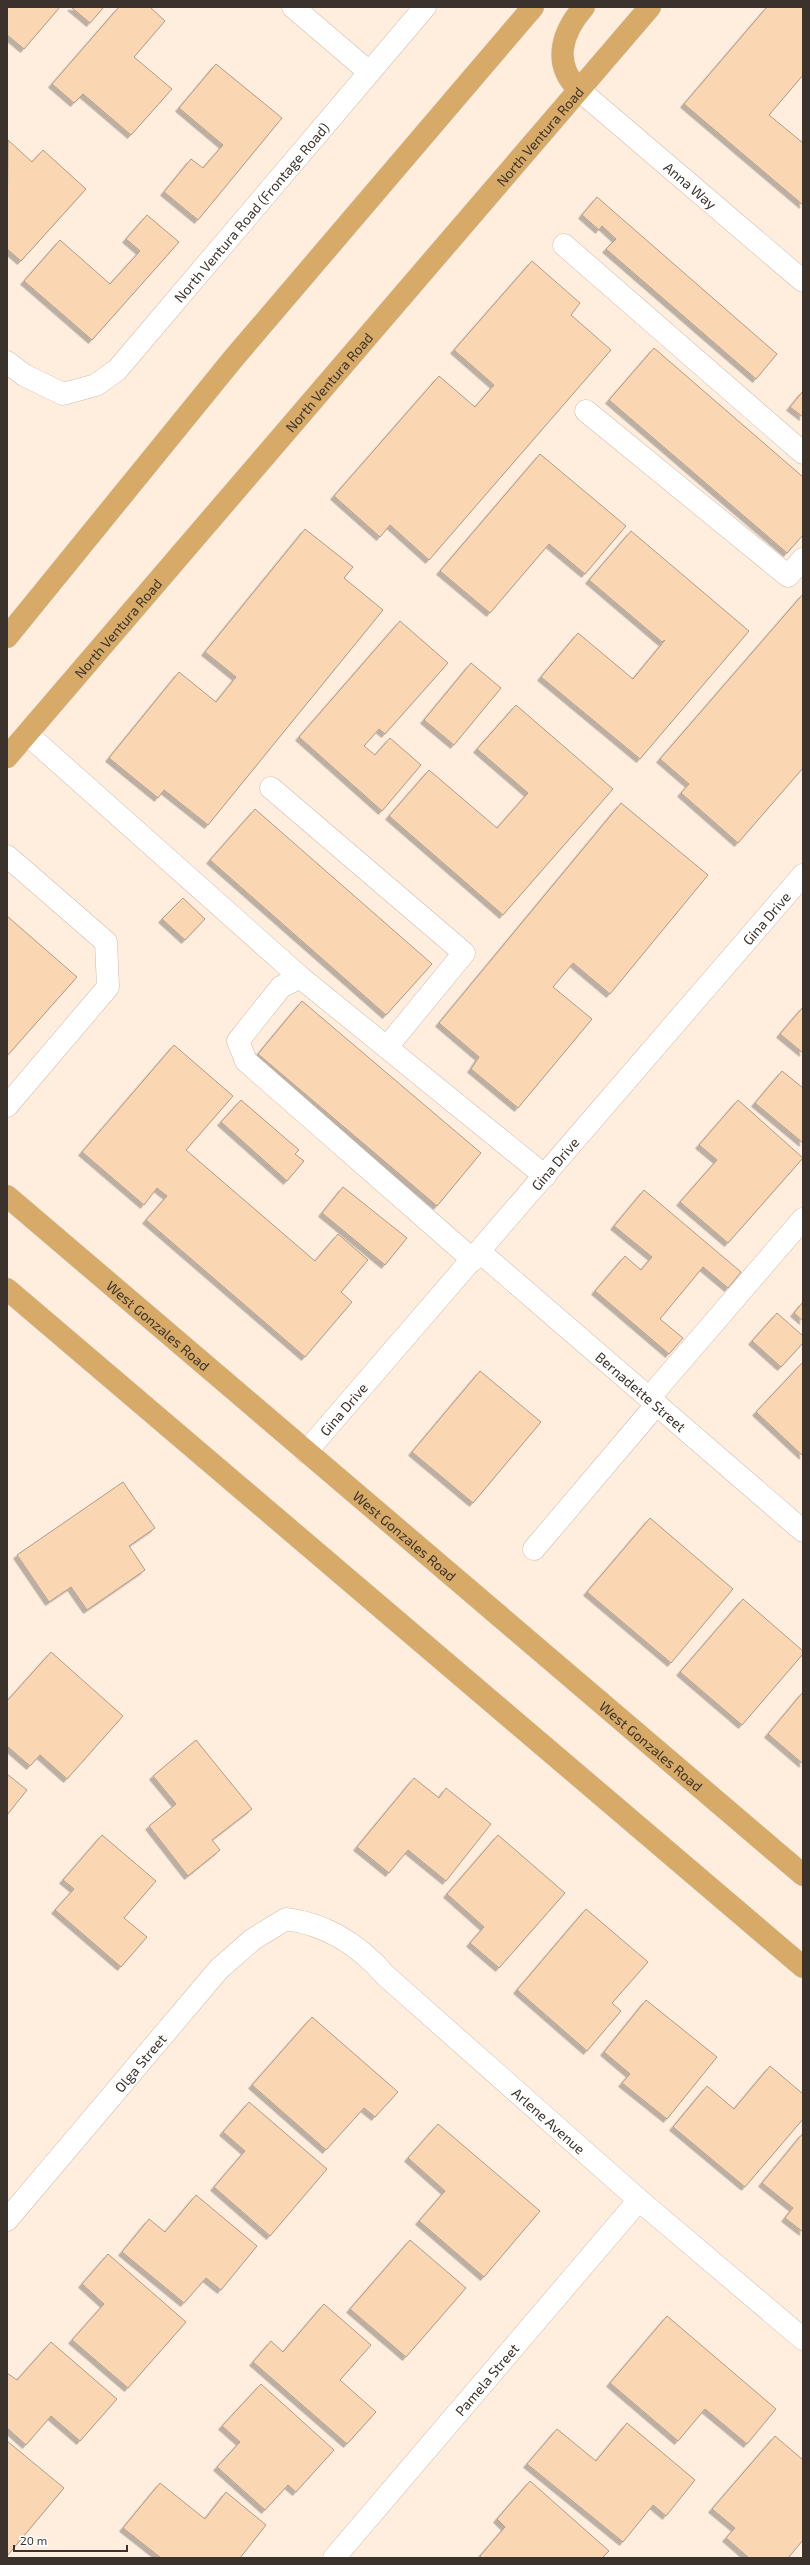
<svg xmlns="http://www.w3.org/2000/svg" width="810" height="2565" font-family="'Exo 2',sans-serif">
	<style>
		.building { fill: #fbd6b3; stroke: #af9c89; filter: url(#shadow) }
		.lines { fill: none; stroke-linecap: round; stroke-linejoin: round }
		.minor-casing { stroke: #d0bca9; stroke-width: 23 }
		.major-casing { stroke: #dcdad9; stroke-width: 23 }
		.minor { stroke: #fff; stroke-width: 22 }
		.major { stroke: #d7aa68; stroke-width: 22 }
		.labels { text-anchor: middle; dominant-baseline: central; stroke-width: 4; stroke-linejoin: round; paint-order: stroke }
		.street-label { font-size: 14px; fill: #3b332b; stroke: #fff }
	</style>
	<defs>
		<filter id="shadow"><feDropShadow dx="-3.5" dy="3.5" stdDeviation="0" flood-color="#0004"/></filter>
	</defs>
	<rect width="100%" height="100%" fill="#ffeede"/>
	<path class="building" d="M 7,7 L 60,7 L 24,49 L 7,35 Z
		M 71,7 L 104,7 L 90,23 Z
		M 119,7 L 150,7 L 165,21 L 134,57 L 172,89 L 131,135 L 83,94 L 74,103 L 52,84 Z
		M 767,7 L 803,7 L 803,75 L 769,115 L 803,143 L 803,205 L 684,104 Z
		M 216,64 L 282,118 L 198,220 L 164,192 L 191,159 L 203,168 L 223,145 L 179,108 Z
		M 8,140 L 32,162 L 43,150 L 86,189 L 21,261 L 7,249 Z
		M 597,197 L 777,354 L 756,379 L 606,249 L 616,239 L 602,226 L 599,230 L 582,215 Z
		M 147,215 L 179,242 L 92,340 L 24,281 L 60,240 L 110,284 L 140,251 L 126,239 Z
		M 532,261 L 580,303 L 571,315 L 611,350 L 429,560 L 390,525 L 380,537 L 334,496 L 439,376 L 475,407 L 494,385 L 454,350 Z
		M 654,348 L 803,477 L 803,535 L 787,553 L 609,400 Z
		M 803,391 L 803,417 L 790,407 Z
		M 540,454 L 626,526 L 585,574 L 549,544 L 490,613 L 440,571 Z
		M 305,529 L 353,567 L 344,578 L 383,610 L 208,825 L 164,790 L 158,798 L 109,758 L 179,672 L 216,702 L 236,677 L 205,652 Z
		M 631,531 L 749,631 L 640,759 L 541,677 L 578,633 L 633,679 L 665,640 L 662,642 L 589,580 Z
		M 803,594 L 803,768 L 738,843 L 681,793 L 689,784 L 660,759 Z
		M 400,621 L 448,663 L 385,734 L 379,729 L 364,746 L 375,755 L 390,738 L 421,765 L 382,811 L 299,737 Z
		M 471,663 L 501,688 L 454,745 L 424,720 Z
		M 516,705 L 613,789 L 503,915 L 389,816 L 429,770 L 497,828 L 528,793 L 477,749 Z
		M 621,803 L 708,875 L 610,994 L 573,963 L 553,987 L 592,1019 L 518,1108 L 471,1069 L 479,1057 L 439,1023 Z
		M 255,809 L 432,964 L 386,1015 L 210,860 Z
		M 183,898 L 205,919 L 185,940 L 162,919 Z
		M 7,916 L 77,977 L 7,1056 Z
		M 302,1001 L 481,1153 L 437,1206 L 258,1054 Z
		M 803,1007 L 803,1053 L 780,1034 Z
		M 174,1045 L 233,1096 L 186,1150 L 315,1261 L 338,1234 L 368,1260 L 341,1292 L 352,1302 L 305,1357 L 146,1220 L 167,1196 L 157,1188 L 144,1205 L 82,1152 Z
		M 782,1071 L 803,1088 L 803,1143 L 755,1103 Z
		M 241,1100 L 299,1150 L 295,1154 L 304,1161 L 287,1181 L 221,1122 Z
		M 738,1100 L 803,1158 L 728,1243 L 680,1202 L 717,1160 L 699,1145 Z
		M 343,1187 L 407,1238 L 385,1265 L 322,1213 Z
		M 644,1190 L 741,1272 L 728,1288 L 703,1267 L 660,1319 L 683,1338 L 669,1354 L 595,1291 L 625,1256 L 641,1270 L 652,1257 L 614,1226 Z
		M 803,1302 L 803,1321 L 794,1313 Z
		M 777,1313 L 803,1336 L 803,1343 L 781,1367 L 752,1341 Z
		M 803,1362 L 803,1456 L 756,1412 Z
		M 480,1371 L 541,1422 L 473,1503 L 412,1452 Z
		M 123,1482 L 155,1528 L 129,1546 L 145,1570 L 87,1610 L 71,1587 L 49,1602 L 17,1555 Z
		M 650,1518 L 733,1589 L 671,1663 L 587,1592 Z
		M 743,1599 L 803,1651 L 803,1654 L 742,1725 L 680,1672 Z
		M 51,1652 L 123,1716 L 67,1779 L 40,1755 L 30,1766 L 7,1746 L 7,1701 Z
		M 803,1692 L 803,1764 L 768,1734 Z
		M 196,1740 L 252,1809 L 212,1840 L 220,1850 L 188,1876 L 149,1826 L 176,1804 L 153,1776 Z
		M 7,1774 L 27,1790 L 7,1815 Z
		M 414,1778 L 439,1798 L 446,1788 L 491,1824 L 446,1881 L 408,1850 L 389,1873 L 357,1847 Z
		M 102,1835 L 156,1881 L 124,1918 L 147,1937 L 121,1967 L 55,1910 L 74,1889 L 63,1880 Z
		M 498,1835 L 565,1893 L 499,1968 L 470,1943 L 484,1927 L 447,1894 Z
		M 586,1909 L 648,1962 L 612,2003 L 621,2011 L 587,2051 L 517,1990 Z
		M 646,2000 L 717,2057 L 667,2119 L 622,2083 L 630,2074 L 604,2052 Z
		M 312,2017 L 398,2092 L 375,2117 L 364,2108 L 326,2150 L 252,2085 Z
		M 770,2066 L 803,2094 L 803,2119 L 745,2187 L 673,2127 L 707,2086 L 734,2109 Z
		M 249,2102 L 327,2169 L 270,2236 L 214,2187 L 245,2151 L 223,2132 Z
		M 438,2124 L 540,2211 L 484,2277 L 419,2221 L 445,2191 L 408,2158 Z
		M 803,2133 L 803,2232 L 785,2218 L 793,2208 L 762,2183 Z
		M 196,2195 L 257,2246 L 221,2290 L 206,2278 L 184,2303 L 122,2252 L 149,2219 L 165,2232 Z
		M 410,2240 L 466,2288 L 406,2357 L 350,2309 Z
		M 108,2254 L 186,2322 L 128,2388 L 72,2340 L 104,2304 L 82,2284 Z
		M 324,2304 L 371,2345 L 340,2380 L 376,2412 L 347,2444 L 253,2362 L 271,2341 L 283,2352 Z
		M 667,2316 L 776,2409 L 747,2444 L 705,2409 L 678,2441 L 610,2383 Z
		M 51,2342 L 117,2399 L 80,2441 L 51,2416 L 26,2445 L 7,2428 L 7,2373 L 17,2380 Z
		M 261,2384 L 334,2450 L 296,2492 L 288,2485 L 265,2510 L 217,2467 L 240,2442 L 222,2426 Z
		M 627,2423 L 695,2480 L 666,2516 L 653,2505 L 623,2542 L 527,2464 L 557,2429 L 596,2461 Z
		M 775,2436 L 803,2460 L 803,2540 L 788,2558 L 749,2558 L 726,2538 L 735,2528 L 712,2509 Z
		M 7,2441 L 64,2488 L 7,2556 Z
		M 530,2481 L 609,2551 L 602,2558 L 482,2558 L 480,2556 L 505,2527 L 497,2519 Z
		M 160,2483 L 205,2519 L 226,2492 L 266,2525 L 240,2558 L 161,2558 L 123,2528 Z"/>
	<g class="lines">
		<defs>
			<g id="minor">
				<path d="M 293,7 L 369,72"/>
				<path id="s1" d="M 578,89 L 803,281"/>
				<path d="M 564,245 L 803,453"/>
				<path id="s2" d="M 7,362 L 24,375 L 63,394 L 96,385 L 117,370 L 425,7"/>
				<path d="M 586,411 L 788,576 L 803,559"/>
				<path d="M 27,734 L 300,977"/>
				<path d="M 271,788 L 464,953 L 387,1047"/>
				<path d="M 7,856 L 106,942 L 108,987 L 7,1106"/>
				<path id="s3" d="M 480,1252 L 803,1531"/>
				<path d="M 473,1260 L 246,1061 L 238,1041 L 281,987 L 300,977 L 545,1176"/>
				<path d="M 649,1398 L 803,1219"/>
				<path id="s4" d="M 306,1452 L 803,875"/>
				<path d="M 534,1549 L 656,1405"/>
				<path id="s5" d="M 7,2220 L 219,1969 L 252,1940 L 286,1919 C 326,1924 360,1946 386,1976 L 639,2200 L 803,2339"/>
				<path id="s6" d="M 334,2558 L 639,2200"/>
			</g>
			<g id="major">
				<path d="M 578,89 C 552,63 562,32 584,7"/>
				<path d="M 7,637 L 233,359 L 533,7"/>
				<path id="s7" d="M 7,757 L 650,7"/>
				<path id="s8" d="M 7,1196 L 803,1875"/>
				<path d="M 7,1289 L 803,1967"/>
			</g>
		</defs>
		<use href="#minor" class="minor-casing"/>
		<use href="#major" class="major-casing"/>
		<use href="#minor" class="minor"/>
		<use href="#major" class="major"/>
	</g>
	<g class="labels">
		<g class="street-label">
			<text stroke="none"><textPath href="#s7" startOffset="818">North Ventura Road</textPath></text>
			<text stroke="none"><textPath href="#s1" startOffset="148">Anna Way</textPath></text>
			<text stroke="none"><textPath href="#s2" startOffset="332">North Ventura Road (Frontage Road)</textPath></text>
			<text stroke="none"><textPath href="#s7" startOffset="494">North Ventura Road</textPath></text>
			<text stroke="none"><textPath href="#s7" startOffset="170">North Ventura Road</textPath></text>
			<text stroke="none"><textPath href="#s4" startOffset="705">Gina Drive</textPath></text>
			<text stroke="none"><textPath href="#s4" startOffset="381">Gina Drive</textPath></text>
			<text stroke="none"><textPath href="#s8" startOffset="199">West Gonzales Road</textPath></text>
			<text stroke="none"><textPath href="#s3" startOffset="213">Bernadette Street</textPath></text>
			<text stroke="none"><textPath href="#s4" startOffset="57">Gina Drive</textPath></text>
			<text stroke="none"><textPath href="#s8" startOffset="523">West Gonzales Road</textPath></text>
			<text stroke="none"><textPath href="#s8" startOffset="847">West Gonzales Road</textPath></text>
			<text stroke="none"><textPath href="#s5" startOffset="206">Olga Street</textPath></text>
			<text stroke="none"><textPath href="#s5" startOffset="748">Arlene Avenue</textPath></text>
			<text stroke="none"><textPath href="#s6" startOffset="235">Pamela Street</textPath></text>
		</g>
	</g>
	<rect width="810" height="2565" fill="none" stroke="#3b332b" stroke-width="16"/>
	<path d="M14 2545v6h113v-6" fill="none" stroke="#3b332b" stroke-width="2"/>
	<text x="20" y="2545" font-size="12" fill="#3b332b" stroke="#ffffff" stroke-width="3" paint-order="stroke">20 m</text>
</svg>
